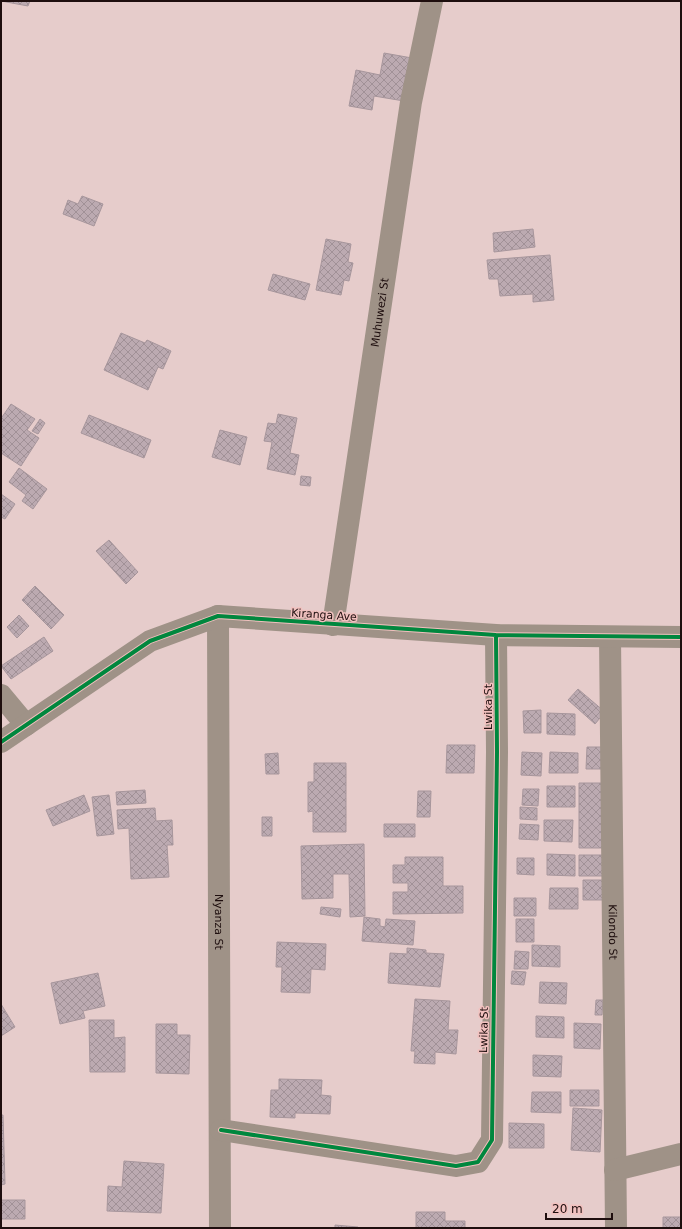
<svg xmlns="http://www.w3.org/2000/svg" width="682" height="1229" font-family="'DejaVu Sans',sans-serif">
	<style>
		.building { fill: url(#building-cross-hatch); stroke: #a7969c }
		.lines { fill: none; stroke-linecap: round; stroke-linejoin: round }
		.street { stroke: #9f9287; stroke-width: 22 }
		.cycleway-casing { stroke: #f2c1bf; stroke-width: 6 }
		.cycleway { stroke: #00873e; stroke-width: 4 }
		.labels { text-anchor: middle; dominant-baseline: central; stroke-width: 3; stroke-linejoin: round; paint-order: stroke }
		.street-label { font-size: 11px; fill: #1e0e0e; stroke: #f2c1bf }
	</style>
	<defs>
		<pattern id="building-cross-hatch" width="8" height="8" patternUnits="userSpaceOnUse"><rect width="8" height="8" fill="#bcaab1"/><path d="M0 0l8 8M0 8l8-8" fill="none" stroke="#a19197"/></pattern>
	</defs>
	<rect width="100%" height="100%" fill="#e6cccb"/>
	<path class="building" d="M 1,1 L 30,1 L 28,6 Z
		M 384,53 L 412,58 L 404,101 L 374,96 L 372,110 L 349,106 L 356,70 L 380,75 Z
		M 82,196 L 103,204 L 94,226 L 63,214 L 68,200 L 78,204 Z
		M 533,229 L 535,247 L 494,252 L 493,233 Z
		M 326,239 L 351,244 L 348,262 L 353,263 L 349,281 L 344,280 L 341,295 L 316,290 Z
		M 550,255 L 554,300 L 533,302 L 533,294 L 500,296 L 498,279 L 489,279 L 487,260 Z
		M 273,274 L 310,284 L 305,300 L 268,290 Z
		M 121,333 L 145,343 L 147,340 L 171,351 L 163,369 L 158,367 L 148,390 L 104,370 Z
		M 11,404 L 35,419 L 27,430 L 39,438 L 21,466 L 1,453 L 1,416 L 2,417 Z
		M 278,414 L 297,418 L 290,453 L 299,455 L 295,475 L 267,469 L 272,442 L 264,441 L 268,423 L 276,424 Z
		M 89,415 L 151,440 L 144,458 L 81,433 Z
		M 40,419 L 45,423 L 38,434 L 32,431 Z
		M 220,430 L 247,437 L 240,465 L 212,457 Z
		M 19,468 L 47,489 L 33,509 L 22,501 L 26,495 L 9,482 Z
		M 301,476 L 311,477 L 310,486 L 300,485 Z
		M 1,494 L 15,504 L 5,519 L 1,517 Z
		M 109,540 L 138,572 L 126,584 L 96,551 Z
		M 35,586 L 64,615 L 51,629 L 22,600 Z
		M 19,615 L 29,626 L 17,638 L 7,627 Z
		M 44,637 L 53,651 L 11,679 L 1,666 Z
		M 578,689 L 605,712 L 595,724 L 568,700 Z
		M 541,710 L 541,733 L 524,733 L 523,711 Z
		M 547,713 L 575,714 L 575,735 L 547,734 Z
		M 447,745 L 475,745 L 474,773 L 446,773 Z
		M 587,747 L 602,747 L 603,769 L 586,769 Z
		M 522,752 L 542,753 L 541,776 L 521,775 Z
		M 550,752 L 578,753 L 578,773 L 549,773 Z
		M 278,753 L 279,774 L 266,774 L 265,754 Z
		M 314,763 L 346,763 L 346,832 L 313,832 L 313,811 L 308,812 L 308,782 L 314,782 Z
		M 579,783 L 610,783 L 609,848 L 579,848 Z
		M 547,786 L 575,786 L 575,807 L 547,807 Z
		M 523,789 L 539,789 L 538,806 L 522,805 Z
		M 145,790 L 146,803 L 117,805 L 116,792 Z
		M 418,791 L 431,791 L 430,817 L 417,817 Z
		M 84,795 L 90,811 L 53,826 L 46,810 Z
		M 109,795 L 114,834 L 97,836 L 92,797 Z
		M 520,807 L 537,808 L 537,820 L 520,819 Z
		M 155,808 L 156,821 L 172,820 L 173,845 L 167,845 L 169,877 L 131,879 L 129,828 L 118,829 L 117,810 Z
		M 262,817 L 272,817 L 272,836 L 262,836 Z
		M 544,820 L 573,820 L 572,842 L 544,841 Z
		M 384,824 L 415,824 L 415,837 L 384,837 Z
		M 520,824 L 539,825 L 538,840 L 519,839 Z
		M 364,844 L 365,916 L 350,917 L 349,874 L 333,874 L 333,898 L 302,899 L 301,846 Z
		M 547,854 L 575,855 L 575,876 L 547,875 Z
		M 579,855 L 608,855 L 608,876 L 579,876 Z
		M 405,857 L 443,857 L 443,886 L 463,886 L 463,913 L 393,914 L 393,892 L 408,892 L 408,883 L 393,883 L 393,865 L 405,865 Z
		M 517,858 L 534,858 L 534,875 L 517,874 Z
		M 583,880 L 608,880 L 608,900 L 583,900 Z
		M 550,888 L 578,888 L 578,909 L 549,909 Z
		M 514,898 L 536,898 L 536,916 L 514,916 Z
		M 321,907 L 341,909 L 340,917 L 320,914 Z
		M 364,917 L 380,919 L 380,926 L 385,927 L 386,919 L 415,921 L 413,945 L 362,941 Z
		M 516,919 L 534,919 L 534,942 L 516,942 Z
		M 277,942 L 326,944 L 325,970 L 311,969 L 310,993 L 281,992 L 282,967 L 276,967 Z
		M 532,945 L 560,946 L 560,967 L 532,966 Z
		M 407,948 L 426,950 L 426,953 L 444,954 L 440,987 L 388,983 L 390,953 L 407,954 Z
		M 515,951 L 529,952 L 528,969 L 514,969 Z
		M 512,971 L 526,972 L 524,985 L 511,984 Z
		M 98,973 L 105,1006 L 83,1011 L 85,1018 L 60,1024 L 51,983 Z
		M 540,982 L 567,983 L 566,1004 L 539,1003 Z
		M 415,999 L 450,1001 L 448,1030 L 458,1030 L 456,1054 L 435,1052 L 435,1064 L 414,1063 L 415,1051 L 411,1051 Z
		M 596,1000 L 603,1000 L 602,1015 L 595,1015 Z
		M 1,1004 L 15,1027 L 1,1036 Z
		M 536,1016 L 564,1017 L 564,1038 L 536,1037 Z
		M 89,1020 L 114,1020 L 114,1038 L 125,1037 L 125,1072 L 90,1072 Z
		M 574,1023 L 601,1024 L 600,1049 L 574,1048 Z
		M 156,1024 L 177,1024 L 177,1035 L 190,1035 L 189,1074 L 156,1073 Z
		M 533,1055 L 562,1056 L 561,1077 L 533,1076 Z
		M 279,1079 L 322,1080 L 321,1095 L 331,1096 L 330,1114 L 295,1113 L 295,1118 L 270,1117 L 271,1090 L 279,1090 Z
		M 570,1090 L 599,1090 L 599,1106 L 570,1106 Z
		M 532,1092 L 561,1092 L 561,1113 L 531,1112 Z
		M 573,1108 L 602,1110 L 600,1152 L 571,1150 Z
		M 1,1115 L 3,1115 L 5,1184 L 1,1185 Z
		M 509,1123 L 544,1124 L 544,1148 L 509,1148 Z
		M 124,1161 L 164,1164 L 161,1213 L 107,1211 L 108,1186 L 122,1187 Z
		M 1,1200 L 25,1200 L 25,1219 L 1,1219 Z
		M 416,1212 L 445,1212 L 445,1221 L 465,1221 L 465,1228 L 416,1228 Z
		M 663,1217 L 681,1217 L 681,1228 L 663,1228 Z
		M 335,1225 L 358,1227 L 358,1228 L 335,1228 Z"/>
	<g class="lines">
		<g class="street">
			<path id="s1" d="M 218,616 L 220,1228"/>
			<path id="s2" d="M 333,625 L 411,102 L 432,1"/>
			<path id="s3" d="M 610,637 L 616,1228"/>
			<path d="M 1,695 L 26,725"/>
			<path d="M 1,742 L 150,641 L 218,616 L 496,635 L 681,637"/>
			<path d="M 221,1130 L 456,1166 L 478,1162 L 492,1140 L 497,752 L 496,635"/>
			<path d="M 615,1170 L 681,1154"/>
		</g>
		<defs>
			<path id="cycleway" d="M 1,742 L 150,641 L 218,616 L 496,635 L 681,637
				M 221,1130 L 456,1166 L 478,1162 L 492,1140 L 497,752 L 496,635"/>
		</defs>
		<use href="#cycleway" class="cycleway-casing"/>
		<use href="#cycleway" class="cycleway"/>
	</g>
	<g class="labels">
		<g class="street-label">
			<text stroke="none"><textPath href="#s2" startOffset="316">Muhuwezi St</textPath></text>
			<text transform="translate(324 615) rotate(4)">Kiranga Ave</text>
			<text transform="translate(488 707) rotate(-90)">Lwika St</text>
			<text stroke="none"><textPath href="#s1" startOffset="306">Nyanza St</textPath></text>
			<text stroke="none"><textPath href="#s3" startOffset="295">Kilondo St</textPath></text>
			<text transform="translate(484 1030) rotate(-89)">Lwika St</text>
		</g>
	</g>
	<rect width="682" height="1229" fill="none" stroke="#1e0e0e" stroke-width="4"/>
	<path d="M546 1213v6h66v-6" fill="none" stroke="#1e0e0e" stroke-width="2"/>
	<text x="552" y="1213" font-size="12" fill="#1e0e0e" stroke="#f2c1bf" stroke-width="3" paint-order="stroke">20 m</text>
</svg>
